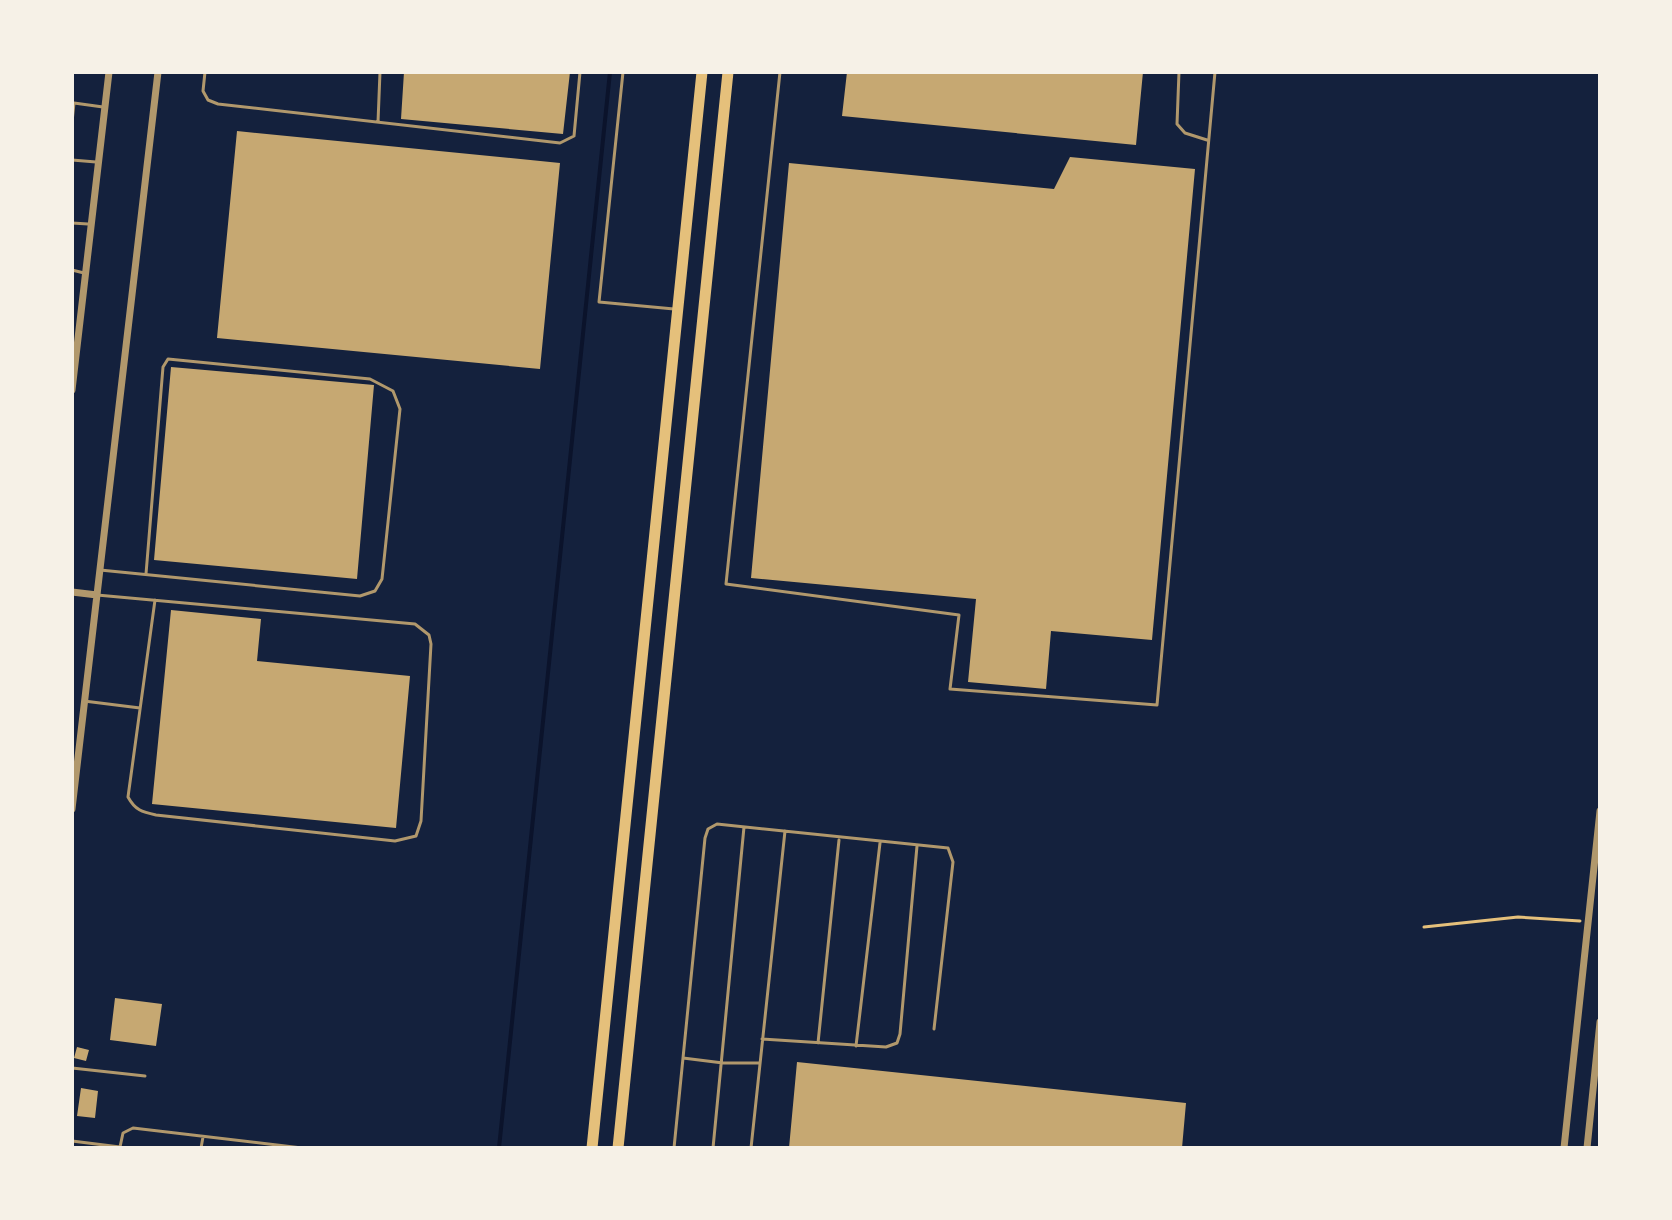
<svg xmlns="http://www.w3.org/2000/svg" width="1672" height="1220" font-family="Commissioner,sans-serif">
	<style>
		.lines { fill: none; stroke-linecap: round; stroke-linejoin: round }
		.stream { stroke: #0b132b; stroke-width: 4 }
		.building { fill: #c6a872 }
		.path { stroke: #e5c07b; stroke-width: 3 }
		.service { stroke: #b1986c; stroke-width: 3 }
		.minor { stroke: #b1986c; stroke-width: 7 }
		.primary { stroke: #e5c07b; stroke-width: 11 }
	</style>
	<rect width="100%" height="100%" fill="#14213d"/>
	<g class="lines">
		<path class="stream" d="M 499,1148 L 610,72"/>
	</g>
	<path class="building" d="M 404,72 L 570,72 L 563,134 L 401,119 Z
		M 847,72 L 1143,72 L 1136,145 L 842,116 Z
		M 237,131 L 560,163 L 540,369 L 217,338 Z
		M 1070,157 L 1195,169 L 1152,640 L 1051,631 L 1046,689 L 968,682 L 976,599 L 751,578 L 789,163 L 1054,189 Z
		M 171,367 L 374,385 L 357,579 L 154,560 Z
		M 171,610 L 261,619 L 257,661 L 410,676 L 396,828 L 152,804 Z
		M 115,998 L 162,1004 L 156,1046 L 110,1040 Z
		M 77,1047 L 89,1050 L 86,1061 L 74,1058 Z
		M 797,1062 L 1186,1103 L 1182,1148 L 789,1148 Z
		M 81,1088 L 98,1091 L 95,1118 L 77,1116 Z"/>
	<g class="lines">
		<path class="path" d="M 1424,927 L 1518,917 L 1580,921"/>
		<path class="service" d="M 205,72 L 203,91 L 208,100 L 218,104 L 560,143 L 574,136 L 580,72
			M 623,72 L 599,302 L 674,309
			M 780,72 L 726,584 L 959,615 L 950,689 L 1157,705 L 1215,72
			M 1179,72 L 1177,124 L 1185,133 L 1207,140
			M 72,122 L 74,103 L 103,107
			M 378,122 L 380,72
			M 72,160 L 96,162
			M 72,223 L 88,224
			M 72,270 L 84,273
			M 100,570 L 360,596 L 375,591 L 382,579 L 400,409 L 393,391 L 370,379 L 168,359 L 163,367 L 146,574
			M 97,595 L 415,624 L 429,635 L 431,644 L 421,821 L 416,836 L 395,841 L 156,815 C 142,812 135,810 128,797 L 155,600
			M 84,701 L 140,708
			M 762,1039 L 886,1047 L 897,1043 L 900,1034 L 917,846
			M 818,1043 L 839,840
			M 856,1046 L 880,843
			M 683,1058 L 723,1063 L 759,1063
			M 72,1068 L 145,1076
			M 72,1141 L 120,1147 L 123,1133 L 133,1128 L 302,1148
			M 201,1148 L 203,1137
			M 674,1148 L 705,838 L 708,829 L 717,824 L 948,848 L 953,862 L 934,1029
			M 713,1148 L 744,827
			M 751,1148 L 785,831"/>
		<path class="minor" d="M 72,390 L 109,72
			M 72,592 L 97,595
			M 72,809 L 158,72
			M 1564,1148 L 1600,811
			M 1587,1148 L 1600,1022"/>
		<path class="primary" d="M 592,1148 L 702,72
			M 618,1148 L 728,72"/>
	</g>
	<rect width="1672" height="1220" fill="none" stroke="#f6f1e7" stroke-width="148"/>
</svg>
